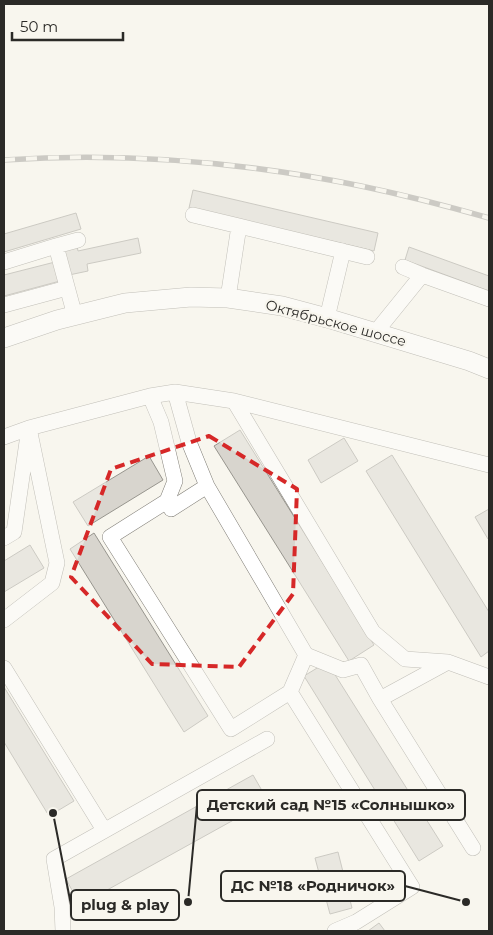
<svg xmlns="http://www.w3.org/2000/svg" width="493" height="935" font-family="Montserrat,sans-serif">
	<style>
		.building { fill: #d8d5ce; stroke: #97958e }
		.lines { fill: none; stroke-linecap: round; stroke-linejoin: round }
		.minor-casing { stroke: #807e77; stroke-width: 16 }
		.major-casing { stroke: #807e77; stroke-width: 20 }
		.minor { stroke: #fff; stroke-width: 15 }
		.major { stroke: #fff; stroke-width: 19 }
		.rail-casing { stroke: #979690; stroke-width: 5.5 }
		.rail { stroke: #f8f6ee; stroke-width: 4; stroke-dasharray: 11; stroke-linecap: butt }
		.marked { fill: none; stroke: #d62828; stroke-width: 4; stroke-dasharray: 10 6; stroke-linejoin: round }
		.labels { text-anchor: middle; dominant-baseline: central; stroke-width: 4.5; stroke-linejoin: round; paint-order: stroke }
		.street-label { font-size: 14px; fill: #2b2a27; stroke: #f8f6ee }
		.leader { fill: none; stroke: #2b2a27; stroke-width: 2 }
		.callout-dot { fill: #2b2a27; stroke: #f8f6ee; stroke-width: 2 }
		.callout { fill: #f8f6ee; stroke: #2b2a27; stroke-width: 2 }
		.callout-label { font-size: 15px; text-anchor: middle; font-weight: bold; fill: #2b2a27 }
	</style>
	<rect width="100%" height="100%" fill="#f8f6ee"/>
	<path class="building" d="M 193,190 L 378,233 L 374,251 L 189,208 Z
		M 76,213 L 81,229 L 4,252 L 4,234 Z
		M 138,238 L 141,253 L 87,264 L 88,271 L 69,275 L 63,249 L 77,246 L 78,251 Z
		M 409,247 L 489,276 L 489,291 L 405,260 Z
		M 55,262 L 60,281 L 4,296 L 4,275 Z
		M 240,430 L 374,645 L 349,661 L 214,446 Z
		M 344,438 L 358,461 L 321,483 L 308,460 Z
		M 392,455 L 489,612 L 489,651 L 481,657 L 366,471 Z
		M 149,456 L 163,480 L 88,526 L 73,502 Z
		M 489,509 L 489,539 L 488,539 L 475,517 Z
		M 94,533 L 208,716 L 184,732 L 70,549 Z
		M 30,545 L 44,568 L 4,592 L 4,561 Z
		M 327,662 L 443,846 L 419,861 L 304,676 Z
		M 4,687 L 74,801 L 49,816 L 4,742 Z
		M 253,775 L 268,801 L 80,905 L 66,879 Z
		M 338,852 L 352,908 L 330,914 L 315,858 Z
		M 379,923 L 385,931 L 368,931 Z"/>
	<g class="lines">
		<defs>
			<path id="minor" d="M 193,215 L 239,226 L 228,298
				M 239,226 L 367,257
				M 56,246 L 78,240
				M 4,262 L 56,246 L 75,316
				M 403,267 L 422,275
				M 4,305 L 67,288
				M 327,318 L 343,251
				M 375,333 L 422,275 L 489,299
				M 175,392 L 189,442 L 207,486 L 306,655 L 343,670 L 361,665 L 380,699 L 473,848
				M 150,396 L 161,422 L 175,481 L 167,501 L 110,537 L 231,729 L 290,692 L 412,887 L 356,922 L 335,931
				M 234,401 L 373,632 L 405,659 L 448,662
				M 4,437 L 29,428 L 150,396 L 175,392 L 234,401 L 489,465
				M 167,501 L 171,509 L 207,486
				M 4,538 L 14,532 L 29,428 L 57,563 L 52,583 L 4,620
				M 4,668 L 104,830
				M 290,692 L 306,655
				M 380,699 L 448,662 L 489,677
				M 63,931 L 62,907 L 54,859 L 267,739"/>
			<path id="major" d="M 4,338 L 57,320 L 125,303 L 191,297 L 228,298 L 282,306 L 327,318 L 469,361 L 489,369"/>
		</defs>
		<use href="#minor" class="minor-casing"/>
		<use href="#major" class="major-casing"/>
		<use href="#minor" class="minor"/>
		<use href="#major" class="major"/>
		<defs>
			<path id="rail" d="M 4,160 C 123,152 244,162 361,186 C 404,195 447,206 489,218"/>
		</defs>
		<use href="#rail" class="rail-casing"/>
		<use href="#rail" class="rail"/>
	</g>
	<path d="M0 0H493V935H0ZM 209,436 L 297,489 L 293,594 L 239,667 L 152,664 L 71,577 L 111,469 Z" fill="#f8f6ee" fill-opacity=".55" fill-rule="evenodd"/>
	<path class="marked" d="M 209,436 L 297,489 L 293,594 L 239,667 L 152,664 L 71,577 L 111,469 Z"/>
	<g class="labels">
		<g class="street-label">
			<text transform="translate(336 323) rotate(15)">Октябрьское шоссе</text>
		</g>
	</g>
	<path class="leader" d="M188 902L197 805M466 902L405 886M53 813L71 905"/>
	<g class="callout-dot">
		<circle cx="188" cy="902" r="5"/>
		<circle cx="466" cy="902" r="5"/>
		<circle cx="53" cy="813" r="5"/>
	</g>
	<g class="callout">
		<rect x="197" y="790" width="268" height="30" rx="5"/>
		<rect x="221" y="871" width="184" height="30" rx="5"/>
		<rect x="71" y="890" width="108" height="30" rx="5"/>
	</g>
	<g class="callout-label">
		<text x="331" y="810">Детский сад №15 «Солнышко»</text>
		<text x="313" y="891">ДС №18 «Родничок»</text>
		<text x="125" y="910">plug &amp; play</text>
	</g>
	<rect width="493" height="935" fill="none" stroke="#2b2a27" stroke-width="10"/>
	<path d="M12 32v8h111v-8" fill="none" stroke="#2b2a27" stroke-width="2.5"/>
	<text x="20" y="32" font-size="15" fill="#2b2a27" stroke="#f8f6ee" stroke-width="4" paint-order="stroke">50 m</text>
</svg>
